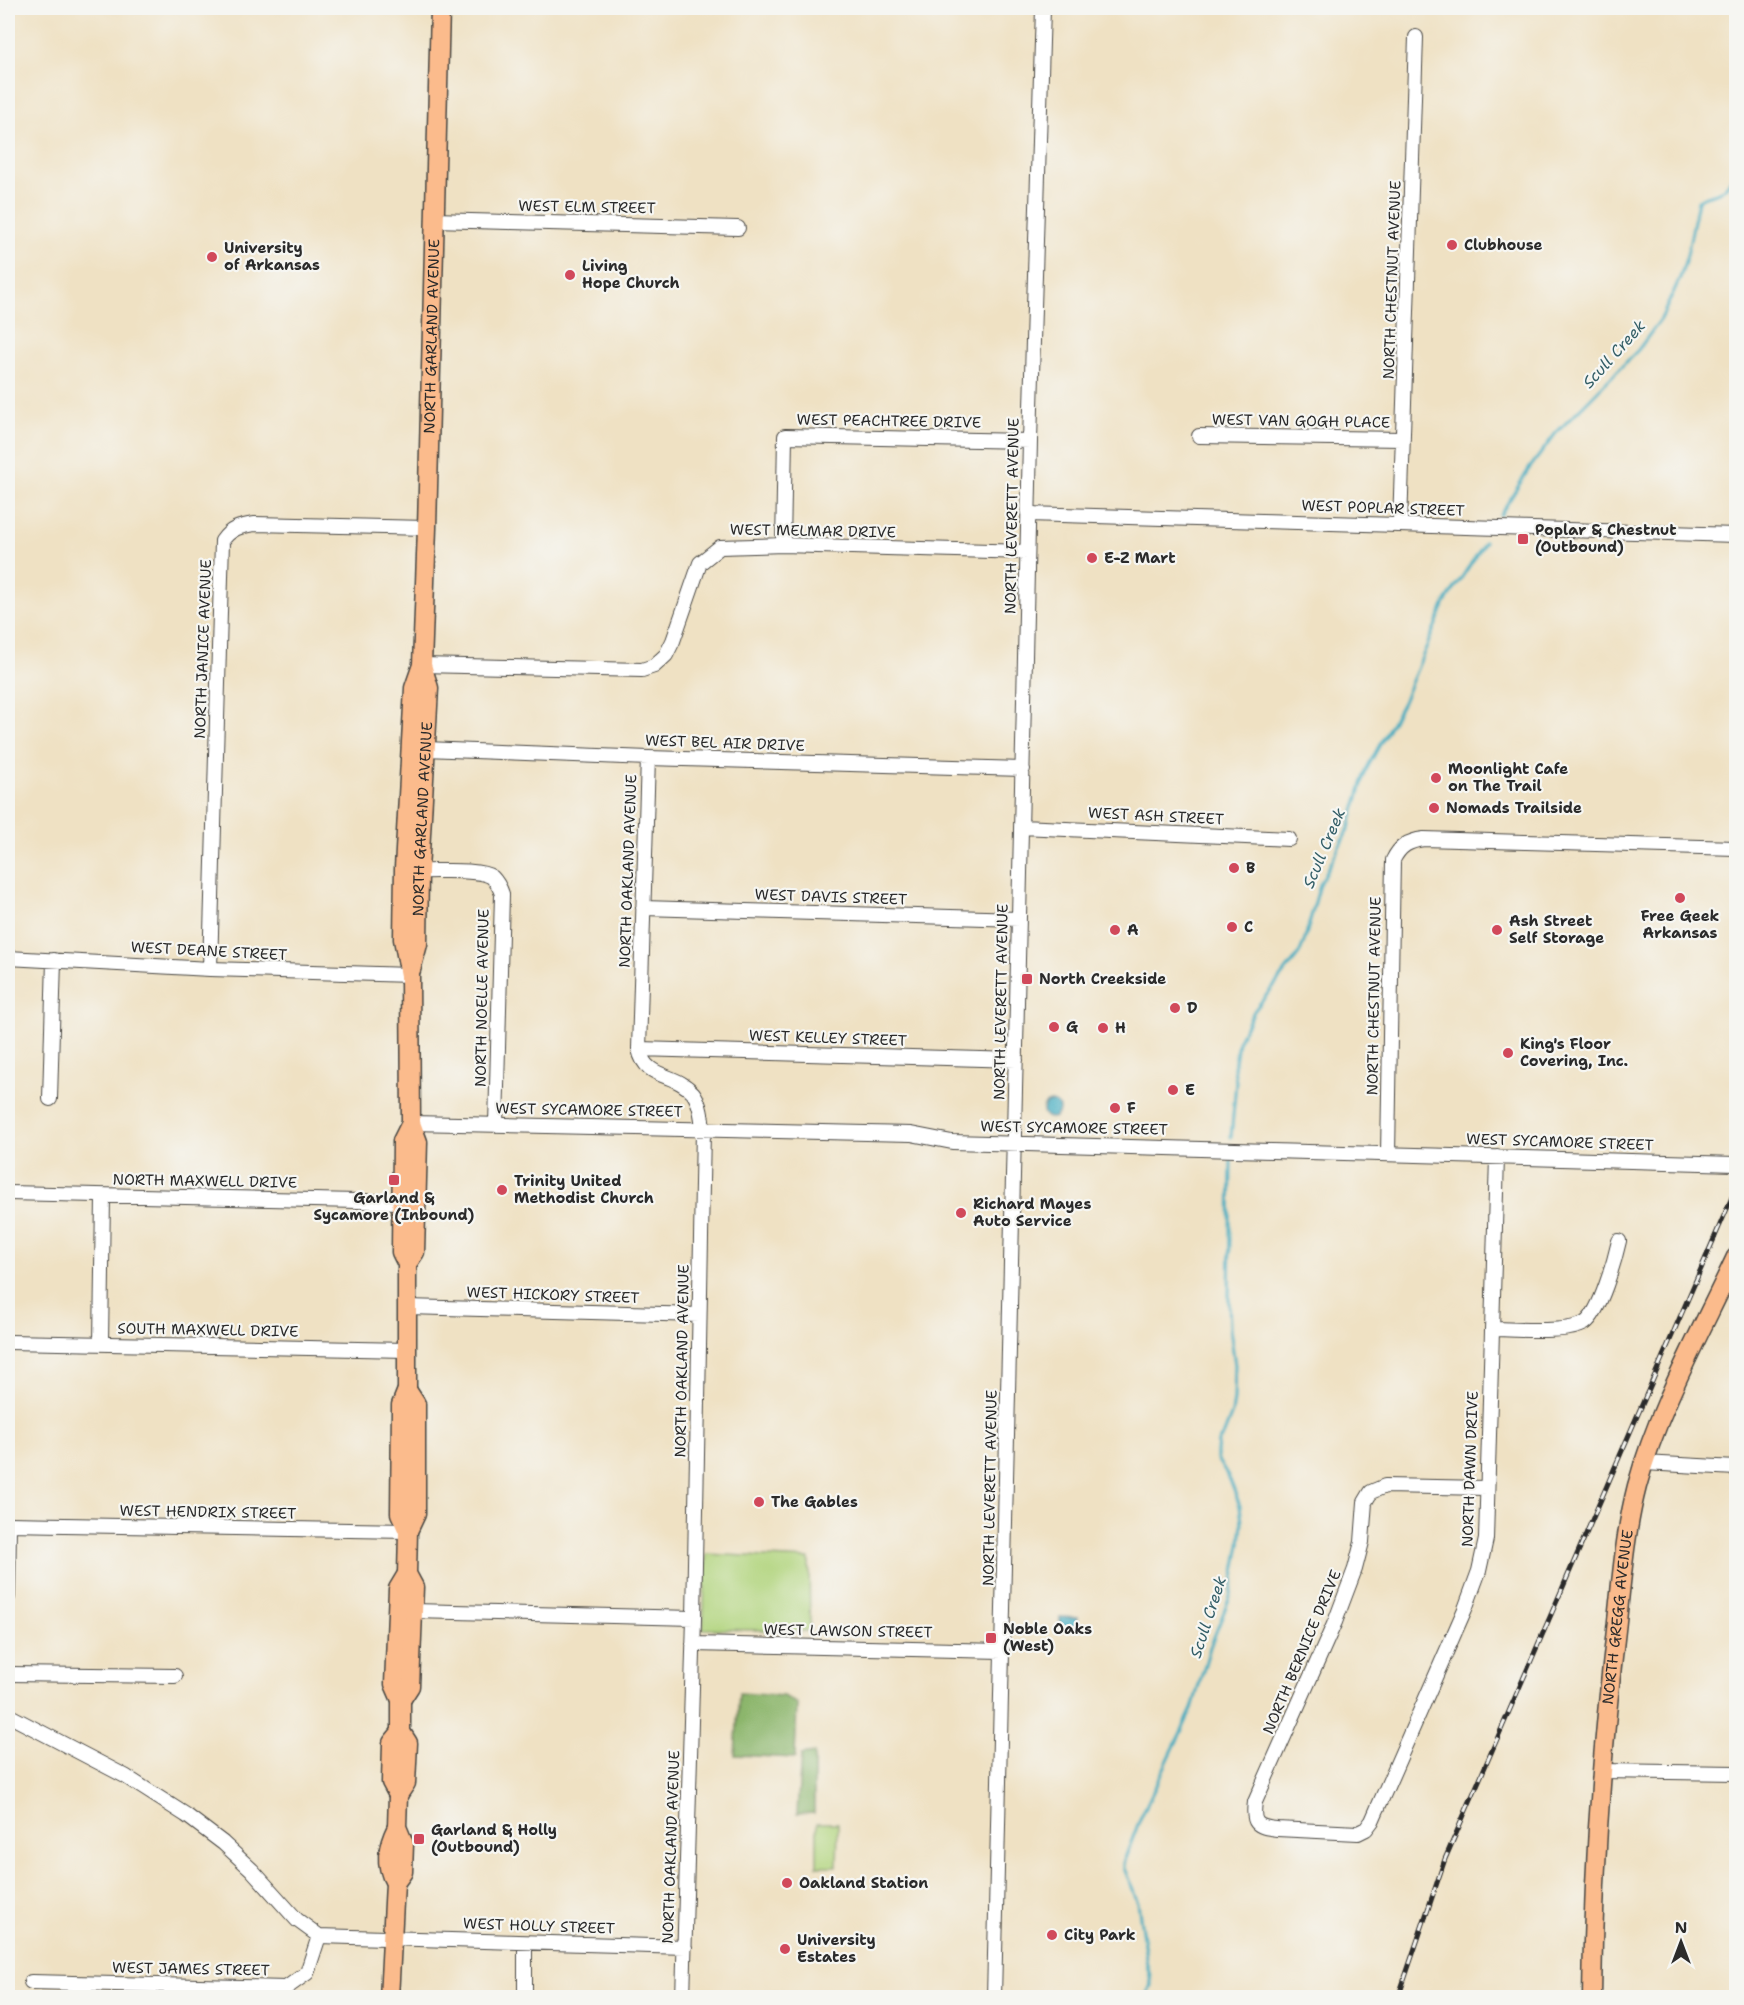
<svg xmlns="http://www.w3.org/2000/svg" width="1744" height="2005" font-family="'Shantell Sans',sans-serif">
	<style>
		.green { fill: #b1d47d; stroke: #6e8054; stroke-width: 1.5 }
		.forest { fill: #8cb66c; stroke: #5c704c; stroke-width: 1.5 }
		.water { fill: #40abc0; stroke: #366b76; stroke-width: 1.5 }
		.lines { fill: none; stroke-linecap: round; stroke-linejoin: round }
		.stream { stroke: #40abc0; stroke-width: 3 }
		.minor-casing { stroke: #484642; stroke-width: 16 }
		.major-casing { stroke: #484642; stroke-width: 21 }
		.minor { stroke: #fff; stroke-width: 14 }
		.major { stroke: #fbbb8c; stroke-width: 18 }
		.rail-casing { stroke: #2b2b2b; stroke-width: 5 }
		.rail { stroke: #f6f6f2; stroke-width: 3; stroke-dasharray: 9; stroke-linecap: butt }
		.poi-dot { fill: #d1495b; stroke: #f6f6f2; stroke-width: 2 }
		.labels { text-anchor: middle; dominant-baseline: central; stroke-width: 4.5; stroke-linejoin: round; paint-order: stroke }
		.street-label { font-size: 15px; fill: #2b2b2b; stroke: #f6f6f2 }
		.poi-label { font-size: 15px; font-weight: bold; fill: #2b2b2b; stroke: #f6f6f2; text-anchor: start }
		.water-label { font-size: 16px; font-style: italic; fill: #335e67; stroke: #f6f6f2 }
	</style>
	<rect width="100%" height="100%" fill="#f6f6f2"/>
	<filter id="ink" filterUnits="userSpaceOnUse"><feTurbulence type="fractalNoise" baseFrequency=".0167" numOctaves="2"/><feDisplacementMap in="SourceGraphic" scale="12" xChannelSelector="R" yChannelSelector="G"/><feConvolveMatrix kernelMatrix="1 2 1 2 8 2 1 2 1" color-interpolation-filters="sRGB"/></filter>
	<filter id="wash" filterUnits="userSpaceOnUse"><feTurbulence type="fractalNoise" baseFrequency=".008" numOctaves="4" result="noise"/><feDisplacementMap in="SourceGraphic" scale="24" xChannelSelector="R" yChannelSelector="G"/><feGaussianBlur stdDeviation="1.35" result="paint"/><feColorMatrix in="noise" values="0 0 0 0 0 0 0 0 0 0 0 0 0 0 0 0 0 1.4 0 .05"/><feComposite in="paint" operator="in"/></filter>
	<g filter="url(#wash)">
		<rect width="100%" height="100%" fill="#efe1c3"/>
		<path class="green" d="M 706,1554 L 809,1559 L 810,1631 L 703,1629 Z
			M 817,1823 L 838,1823 L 837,1866 L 817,1866 Z"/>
		<path class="forest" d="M 739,1693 L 784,1696 L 797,1704 L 795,1758 L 735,1755 Z
			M 814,1753 L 814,1813 L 797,1814 L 801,1755 Z"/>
		<path class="water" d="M1043 1110a8 8 0 1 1 16 0a8 8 0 1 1-16 0Z
			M 1060,1617 L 1077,1618 L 1076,1627 L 1060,1626 Z"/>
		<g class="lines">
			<path class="stream" d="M 1500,515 L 1529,469 L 1556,433 L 1638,350 L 1661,319 L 1680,278 L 1687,255 L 1698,201 C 1703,195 1709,196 1716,193 C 1727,189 1731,179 1736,170
				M 1231,1137 L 1236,1082 L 1234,1068 L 1238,1042 L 1254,1011 L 1299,954 L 1304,942 L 1320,884 L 1349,828 L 1366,770 L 1403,702 L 1445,603 L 1485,542
				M 1145,1998 L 1151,1985 L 1150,1976 L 1147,1965 L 1138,1903 L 1124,1868 L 1124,1861 L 1140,1819 L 1192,1709 L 1210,1647 L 1231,1594 L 1240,1544 L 1242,1522 L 1240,1506 L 1230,1480 L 1217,1459 L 1217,1451 L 1218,1442 L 1223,1436 L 1232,1413 L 1234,1399 L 1235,1365 L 1230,1329 L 1229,1299 L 1231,1161"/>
		</g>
	</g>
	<g filter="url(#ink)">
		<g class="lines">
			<defs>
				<path id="minor" d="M 434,220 L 738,228
					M 1199,436 L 1403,439
					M 1028,514 L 1736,535
					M 1400,525 L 1416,37
					M 783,545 L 785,436 L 1030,441
					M 422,665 L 642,670 L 654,666 L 666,655 L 673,641 L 700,563 L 720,547 L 783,545 L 1027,552
					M 426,749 L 648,758 L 1023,769
					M 648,758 L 639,1049 C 645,1080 675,1072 693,1093 C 700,1102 702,1117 703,1129 L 694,1618 L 683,1998
					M 1021,827 L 1289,839
					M 419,871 C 436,872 479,868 492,877 C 497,882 500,888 502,894 L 496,1125
					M 643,908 L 1019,919
					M 8,958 L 210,969 L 410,975
					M 210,969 L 222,541 C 231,528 240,526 255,524 L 427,528
					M 639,1049 L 1016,1060
					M 50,1099 L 54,960
					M 411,1123 L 911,1134 L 952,1142 L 1736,1164
					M 1388,1154 L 1393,860 C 1400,846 1408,841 1424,839 L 1736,848
					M 8,1193 L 401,1202
					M 407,1307 L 699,1315
					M 1492,1329 C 1514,1329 1567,1334 1585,1323 C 1600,1313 1615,1259 1619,1241
					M 8,1342 L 407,1350
					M 101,1344 L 103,1196
					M 1644,1463 L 1736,1468
					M 1487,1488 L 1385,1486 L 1371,1492 L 1365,1502 L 1362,1542 L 1355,1569 L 1335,1622 L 1255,1802 C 1252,1823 1256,1827 1277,1829 L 1358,1833 L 1366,1829 L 1372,1821 L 1465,1609 L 1479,1571 L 1486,1539 L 1497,1157
					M 8,1524 L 408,1531
					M 8,1597 L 9,1524
					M 413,1611 L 694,1618
					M 693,1644 L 1002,1651
					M 8,1674 L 175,1676
					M 8,1715 L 125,1776 L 186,1815 L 223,1843 L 252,1870 L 297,1920 L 319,1936 L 685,1947
					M 1602,1771 L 1736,1773
					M 525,1943 L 525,1998
					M 31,1982 L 286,1988 L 307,1973 L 319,1936
					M 994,1998 L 1030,441 L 1043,8"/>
				<g id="major">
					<path id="s1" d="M 411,970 L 418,944 L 419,871 L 429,688 L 422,665"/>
					<path id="s2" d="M 407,1264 L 415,1252 L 418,1142 L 411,1123 L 410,975 L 403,939 L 404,868 L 414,688 L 422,665 L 427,528 L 440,8"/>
					<path d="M 408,1531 L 400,1513 L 401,1405 L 407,1390 L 407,1264 L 401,1252 L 402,1141 L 411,1123"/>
					<path d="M 401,1700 L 410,1686 L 414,1587 L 407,1574 L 408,1531 L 416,1514 L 416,1404 L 407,1390"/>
					<path d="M 398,1795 L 406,1783 L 408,1743 L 401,1732 L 401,1700 L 394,1684 L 398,1589 L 407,1574"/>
					<path d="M 395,1883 L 403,1872 L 404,1844 L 397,1827 L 398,1795 L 391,1782 L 392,1743 L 401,1732"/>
					<path d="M 389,1998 L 395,1883 C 384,1863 387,1847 397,1827"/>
					<path id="s3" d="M 1592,1998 C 1593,1877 1601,1758 1615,1639 C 1621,1588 1624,1536 1637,1486 C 1658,1408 1702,1330 1736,1257"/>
				</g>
			</defs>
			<use href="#minor" class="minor-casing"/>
			<use href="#major" class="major-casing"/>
			<use href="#minor" class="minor"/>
			<use href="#major" class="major"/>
			<defs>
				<path id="rail" d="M 1398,1998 L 1445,1859 L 1736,1188"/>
			</defs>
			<use href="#rail" class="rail-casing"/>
			<use href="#rail" class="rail"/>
		</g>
	</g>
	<g class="poi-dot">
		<circle cx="1452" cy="245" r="6"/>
		<circle cx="212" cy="257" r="6"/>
		<circle cx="570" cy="275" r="6"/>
		<rect x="1517" y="533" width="12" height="12" rx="3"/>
		<circle cx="1092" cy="558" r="6"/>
		<circle cx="1436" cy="778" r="6"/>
		<circle cx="1434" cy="808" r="6"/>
		<circle cx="1234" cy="868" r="6"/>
		<circle cx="1680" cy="898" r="6"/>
		<circle cx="1232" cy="927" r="6"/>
		<circle cx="1115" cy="930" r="6"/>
		<circle cx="1497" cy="930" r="6"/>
		<rect x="1021" y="973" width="12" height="12" rx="3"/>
		<circle cx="1175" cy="1008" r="6"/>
		<circle cx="1054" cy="1027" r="6"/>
		<circle cx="1103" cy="1028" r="6"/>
		<circle cx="1508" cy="1053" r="6"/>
		<circle cx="1173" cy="1090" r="6"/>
		<circle cx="1115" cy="1108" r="6"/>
		<rect x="388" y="1174" width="12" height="12" rx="3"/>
		<circle cx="502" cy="1190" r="6"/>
		<circle cx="961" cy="1213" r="6"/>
		<circle cx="759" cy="1502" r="6"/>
		<rect x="985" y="1632" width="12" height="12" rx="3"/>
		<rect x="413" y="1833" width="12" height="12" rx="3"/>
		<circle cx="787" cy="1883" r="6"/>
		<circle cx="1052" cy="1935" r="6"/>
		<circle cx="785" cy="1949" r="6"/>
	</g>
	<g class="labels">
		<g class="street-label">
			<text transform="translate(587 207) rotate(1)">WEST ELM STREET</text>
			<text transform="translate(1392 280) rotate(-88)">NORTH CHESTNUT AVENUE</text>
			<text stroke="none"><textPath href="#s2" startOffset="934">NORTH GARLAND AVENUE</textPath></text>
			<text transform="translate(889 421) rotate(1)">WEST PEACHTREE DRIVE</text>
			<text transform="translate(1301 421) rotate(1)">WEST VAN GOGH PLACE</text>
			<text transform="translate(1383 508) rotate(2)">WEST POPLAR STREET</text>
			<text transform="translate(1012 516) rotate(-89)">NORTH LEVERETT AVENUE</text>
			<text transform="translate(813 531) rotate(1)">WEST MELMAR DRIVE</text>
			<text transform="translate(203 649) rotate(-88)">NORTH JANICE AVENUE</text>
			<text transform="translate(725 743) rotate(2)">WEST BEL AIR DRIVE</text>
			<text transform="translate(1156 816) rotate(3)">WEST ASH STREET</text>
			<text stroke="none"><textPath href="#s1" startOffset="152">NORTH GARLAND AVENUE</textPath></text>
			<text transform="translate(628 871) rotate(-88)">NORTH OAKLAND AVENUE</text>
			<text transform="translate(831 897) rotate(2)">WEST DAVIS STREET</text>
			<text transform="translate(209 951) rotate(3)">WEST DEANE STREET</text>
			<text transform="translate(1374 996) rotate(-89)">NORTH CHESTNUT AVENUE</text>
			<text transform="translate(482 998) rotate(-89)">NORTH NOELLE AVENUE</text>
			<text transform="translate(1001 1002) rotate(-89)">NORTH LEVERETT AVENUE</text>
			<text transform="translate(828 1038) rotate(2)">WEST KELLEY STREET</text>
			<text transform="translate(589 1110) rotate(1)">WEST SYCAMORE STREET</text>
			<text transform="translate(1074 1128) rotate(1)">WEST SYCAMORE STREET</text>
			<text transform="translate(1560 1142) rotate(2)">WEST SYCAMORE STREET</text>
			<text transform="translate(205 1181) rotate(1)">NORTH MAXWELL DRIVE</text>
			<text transform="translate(553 1295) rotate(2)">WEST HICKORY STREET</text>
			<text transform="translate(208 1330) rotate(1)">SOUTH MAXWELL DRIVE</text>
			<text transform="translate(682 1361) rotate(-89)">NORTH OAKLAND AVENUE</text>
			<text transform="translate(1470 1469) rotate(-88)">NORTH DAWN DRIVE</text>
			<text transform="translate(990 1488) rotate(-89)">NORTH LEVERETT AVENUE</text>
			<text transform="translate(208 1512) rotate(1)">WEST HENDRIX STREET</text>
			<text stroke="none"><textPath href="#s3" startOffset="382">NORTH GREGG AVENUE</textPath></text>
			<text transform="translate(848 1631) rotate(1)">WEST LAWSON STREET</text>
			<text transform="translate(1302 1652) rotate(-67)">NORTH BERNICE DRIVE</text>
			<text transform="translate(671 1847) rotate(-88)">NORTH OAKLAND AVENUE</text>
			<text transform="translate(539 1926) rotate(2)">WEST HOLLY STREET</text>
			<text transform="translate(191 1969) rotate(1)">WEST JAMES STREET</text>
		</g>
		<g class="poi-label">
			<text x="1464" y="245">Clubhouse</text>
			<text x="224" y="248">University<tspan x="224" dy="17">of Arkansas</tspan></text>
			<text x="582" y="266">Living<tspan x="582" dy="17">Hope Church</tspan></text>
			<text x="1535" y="530">Poplar &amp; Chestnut<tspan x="1535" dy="17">(Outbound)</tspan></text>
			<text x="1104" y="558">E-Z Mart</text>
			<text x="1448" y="769">Moonlight Cafe<tspan x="1448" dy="17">on The Trail</tspan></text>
			<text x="1446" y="808">Nomads Trailside</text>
			<text x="1246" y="868">B</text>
			<text x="1680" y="916" text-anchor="middle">Free Geek<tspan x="1680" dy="17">Arkansas</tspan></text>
			<text x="1509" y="921">Ash Street<tspan x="1509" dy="17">Self Storage</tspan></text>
			<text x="1244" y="927">C</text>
			<text x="1127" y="930">A</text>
			<text x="1039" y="979">North Creekside</text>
			<text x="1187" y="1008">D</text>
			<text x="1066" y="1027">G</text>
			<text x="1115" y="1028">H</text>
			<text x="1520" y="1044">King's Floor<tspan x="1520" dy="17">Covering, Inc.</tspan></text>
			<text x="1185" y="1090">E</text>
			<text x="1127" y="1108">F</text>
			<text x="514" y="1181">Trinity United<tspan x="514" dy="17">Methodist Church</tspan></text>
			<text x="394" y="1198" text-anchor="middle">Garland &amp;<tspan x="394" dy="17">Sycamore (Inbound)</tspan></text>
			<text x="973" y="1204">Richard Mayes<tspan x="973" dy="17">Auto Service</tspan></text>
			<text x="771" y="1502">The Gables</text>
			<text x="1003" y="1629">Noble Oaks<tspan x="1003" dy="17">(West)</tspan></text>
			<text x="431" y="1830">Garland &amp; Holly<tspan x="431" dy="17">(Outbound)</tspan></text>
			<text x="799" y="1883">Oakland Station</text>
			<text x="1064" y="1935">City Park</text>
			<text x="797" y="1940">University<tspan x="797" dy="17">Estates</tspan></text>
		</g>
		<g class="water-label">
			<text transform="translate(1614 354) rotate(-48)">Scull Creek</text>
			<text transform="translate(1324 848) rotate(-67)">Scull Creek</text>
			<text transform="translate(1208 1617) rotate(-72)">Scull Creek</text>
		</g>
	</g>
	<rect width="1744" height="2005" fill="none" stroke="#f6f6f2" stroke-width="30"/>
	<g transform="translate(1681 1942)" stroke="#f6f6f2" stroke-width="4.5" paint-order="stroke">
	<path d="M0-4.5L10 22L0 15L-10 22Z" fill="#2b2b2b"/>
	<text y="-9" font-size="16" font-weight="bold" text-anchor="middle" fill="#2b2b2b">N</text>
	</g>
</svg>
